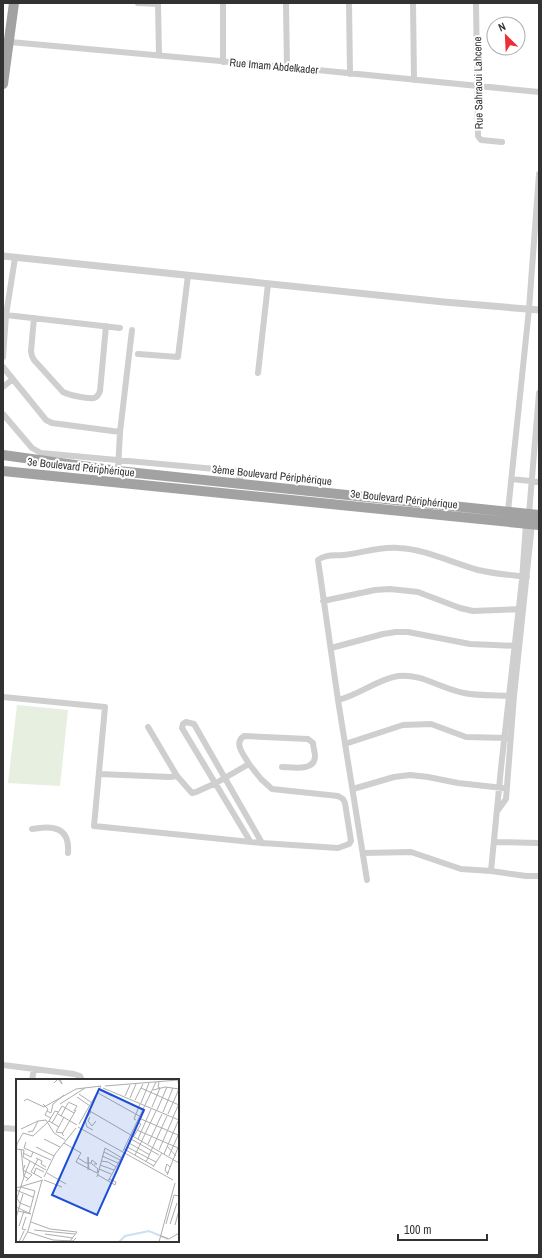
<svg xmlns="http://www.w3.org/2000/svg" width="542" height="1258" font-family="'Archivo Narrow',sans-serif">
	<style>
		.green { fill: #e7efe0 }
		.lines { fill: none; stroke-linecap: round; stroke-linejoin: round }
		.minor { stroke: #cfcfcf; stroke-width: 6 }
		.tertiary { stroke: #cfcfcf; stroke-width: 7 }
		.trunk { stroke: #a2a2a2; stroke-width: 10 }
		.labels { text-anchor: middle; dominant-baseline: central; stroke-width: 4; stroke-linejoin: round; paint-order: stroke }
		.street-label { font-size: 11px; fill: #323232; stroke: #fff }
		.inset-river { fill: none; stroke: #cce0ef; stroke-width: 2 }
		.inset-road { fill: none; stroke: #adadad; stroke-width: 1 }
		.view { fill: #1d4ed8; fill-opacity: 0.15; stroke: #1d4ed8; stroke-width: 2 }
		.inset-edge { fill: none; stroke: #323232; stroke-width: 2 }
	</style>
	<rect width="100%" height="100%" fill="#fff"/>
	<path class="green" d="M 17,705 L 68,710 L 60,786 L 8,783 Z"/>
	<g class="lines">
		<path class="minor" d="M 138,3 L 158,4
			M 158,3 L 159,56
			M 223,3 L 223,62
			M 286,3 L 287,67
			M 349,3 L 350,74
			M 413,3 L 414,80
			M 476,3 L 478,136 L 481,140 L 502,142
			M 10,42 L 287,67 L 539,92
			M 6,315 L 120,328
			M 34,318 L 31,351 L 32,356 L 34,360 L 63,392 C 69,395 87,399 94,398 C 97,397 99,394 100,391 L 106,326
			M 138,354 L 178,357 L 188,275
			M 3,357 L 6,315 L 15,258
			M 3,367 L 46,420 L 52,423 L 120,432
			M 258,373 L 268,284
			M 3,387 L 13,379
			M 3,414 L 32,448 L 41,453 L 237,471 L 242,484
			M 118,471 L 120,432 L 132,330
			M 512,479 L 539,482
			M 508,511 L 529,309 L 539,174
			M 529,514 L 539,393
			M 323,601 L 375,590 L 390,589 L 418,592 L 460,608 L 473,611 L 523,609
			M 331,648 L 383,634 L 396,632 L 408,632 L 470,644 L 518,646
			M 3,697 L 105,707 L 94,826 L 262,843 L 338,848 L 349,844 L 351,841 L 345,803 L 343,799 L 338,796 L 272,789 L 261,779 L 249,764 L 216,783 L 196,792 L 192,793 L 177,776 L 148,727
			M 338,700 C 359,695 378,679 398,676 C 420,673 442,689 464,693 C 479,696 497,695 513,696
			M 345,744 L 403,725 L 431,724 L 466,737 L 508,738
			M 249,764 C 244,755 233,743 244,736 L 308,739 L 313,743 C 313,747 315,752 315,756 C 315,772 292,767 282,767
			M 99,774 L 170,777 L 177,776
			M 353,789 L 394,777 L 410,775 L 428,777 L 458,783 L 503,788
			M 498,810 L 506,799 L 514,696 L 532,524
			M 32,829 C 53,825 70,827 68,853
			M 250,841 L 182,728 L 183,724 L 186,722 L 194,724 L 262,843
			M 494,842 L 539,843
			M 363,853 L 411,852 L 461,869 L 491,871 L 526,876 L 539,876
			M 491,871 L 501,768 L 522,580 L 526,524
			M 367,880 L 338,700 L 318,560 C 325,554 335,556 344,555 C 362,553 380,546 399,548 C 424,549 453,563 478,570 C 495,574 511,575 527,577
			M 3,1065 L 74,1074 L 80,1076 L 82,1080
			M 32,1080 L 34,1069
			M 3,1128 L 17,1129"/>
		<path class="tertiary" d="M 3,256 L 444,302 L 539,310"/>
		<path class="trunk" d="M 3,84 L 14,3
			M 3,455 L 118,471 L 539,515
			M 3,471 L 539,525"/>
	</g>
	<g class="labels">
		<g class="street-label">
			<text transform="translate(274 66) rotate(5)">Rue Imam Abdelkader</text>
			<text transform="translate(478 83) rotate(-91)">Rue Sahraoui Lahcene</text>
			<text transform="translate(81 467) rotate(6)">3e Boulevard Périphérique</text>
			<text transform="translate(272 475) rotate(6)">3ème Boulevard Périphérique</text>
			<text transform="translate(404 499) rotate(6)">3e Boulevard Périphérique</text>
		</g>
	</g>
	<g transform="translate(16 1079)">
		<rect width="163" height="163" fill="#fff"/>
		<path class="inset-river" d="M 103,163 L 109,157 L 133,152 L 152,160"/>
		<path class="inset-road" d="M 38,4 L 42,0 L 46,5 L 44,0M 89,7 L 162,1M 87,9 L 163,41M 125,9 L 163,26M 84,11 L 96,17M 137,11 L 149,8 L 163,10M 82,14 L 125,38M 63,15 L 76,24M 109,17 L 114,6M 61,18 L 74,27M 114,19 L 120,5M 119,21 L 127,5M 8,22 L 11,20 L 28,28 L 60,10 L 85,7M 52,23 L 61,27 L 58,32M 125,24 L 133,4M 27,25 L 32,30 L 29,36 L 35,39M 44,25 L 69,9M 136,28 L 144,9 L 142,8 L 143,3M 72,31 L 163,84M 141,31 L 151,8M 31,32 L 35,34 L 37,25 L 48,16M 42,33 L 39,32 L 33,42 L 43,48M 75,33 L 69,41 L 71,48 L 77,51M 147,33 L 157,9M 42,35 L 61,46M 152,35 L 163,10 L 162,1M 45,37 L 52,24M 74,38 L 72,42 L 76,47 L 80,42M 157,38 L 163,25M 125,40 L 162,56M 120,41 L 118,40 L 124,25M 36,44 L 46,27 L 58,34M 63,45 L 85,7M 62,48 L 157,101M 5,50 L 22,42M 121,51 L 162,69M 12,53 L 17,52 L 22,42 L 30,41 L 38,54 L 49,61M 47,54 L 40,53 L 48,38M 48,57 L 46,55 L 60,31M 118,57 L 125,45 L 123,44M 28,60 L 44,68M 115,60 L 143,76M 122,60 L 135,30M 10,63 L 8,69 L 35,81M 48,64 L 65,74 L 62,79 L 60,83 L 81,94 L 82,90 L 75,84 L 70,84 L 62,79M 113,64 L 134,76M 132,65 L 146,35M 151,67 L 160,77M 20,68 L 38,77M 111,68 L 140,83M 0,70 L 8,71 L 7,78M 108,70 L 138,87M 143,71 L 157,39M 107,72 L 140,3M 88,73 L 104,81M 7,74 L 15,78 L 17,73M 0,75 L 1,65 L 7,54 L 17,57 L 33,42M 148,75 L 163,40M 119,76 L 140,32M 86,77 L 102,84M 153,77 L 163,54M 7,78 L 30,91M 20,79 L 26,82 L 25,85 L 30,88M 85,82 L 92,83 L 100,88M 130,83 L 151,37M 75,84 L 76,81 L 81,85 L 78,85M 9,86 L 7,91 L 16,96 L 10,102M 84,86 L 98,91M 137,88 L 146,74M 83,90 L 95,95M 72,91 L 72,78 L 73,91M 15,93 L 26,99M 15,93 L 22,80M 153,93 L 151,94 L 149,91 L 151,85 L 154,88M 31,94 L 50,105M 18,95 L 20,89 L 28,93M 82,96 L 99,106 L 100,103 L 93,100M 151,96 L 163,66M 28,98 L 39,75 L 60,49M 81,98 L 89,69 L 106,79M 13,100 L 8,97 L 14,82M 28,101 L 46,108M 92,102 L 108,74M 5,108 L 19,112M 0,109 L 27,101M 0,111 L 17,118M 0,118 L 4,124 L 14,128M 1,119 L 8,98 L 5,70M 0,128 L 15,135 L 2,132M 13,135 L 19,112M 10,138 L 6,150 L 10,151M 0,139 L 7,115M 15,143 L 34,150 L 61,153 L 54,162M 150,145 L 158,116 L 163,117M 154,145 L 161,124M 159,146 L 163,131M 3,147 L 8,132M 18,151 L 59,155M 12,153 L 37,161 L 57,162 L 60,159M 29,155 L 57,159M 145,157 L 153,160 L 163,154M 3,163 L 8,152M 6,163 L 12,152 L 26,101M 143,163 L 159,104"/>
		<path class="view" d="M 83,10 L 128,31 L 81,136 L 36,116 Z"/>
		<rect width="163" height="163" class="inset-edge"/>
	</g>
	<rect width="542" height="1258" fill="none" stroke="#323232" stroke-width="8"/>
	<g transform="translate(506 36) rotate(336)"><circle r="19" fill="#ffffff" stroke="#adadad"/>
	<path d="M0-3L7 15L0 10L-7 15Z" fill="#ef2e32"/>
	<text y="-6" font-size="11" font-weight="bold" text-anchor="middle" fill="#323232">N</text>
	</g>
	<path d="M398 1234v6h89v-6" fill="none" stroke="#323232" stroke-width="2"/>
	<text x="404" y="1234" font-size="12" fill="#323232" stroke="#ffffff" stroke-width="3" paint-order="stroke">100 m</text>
</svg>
